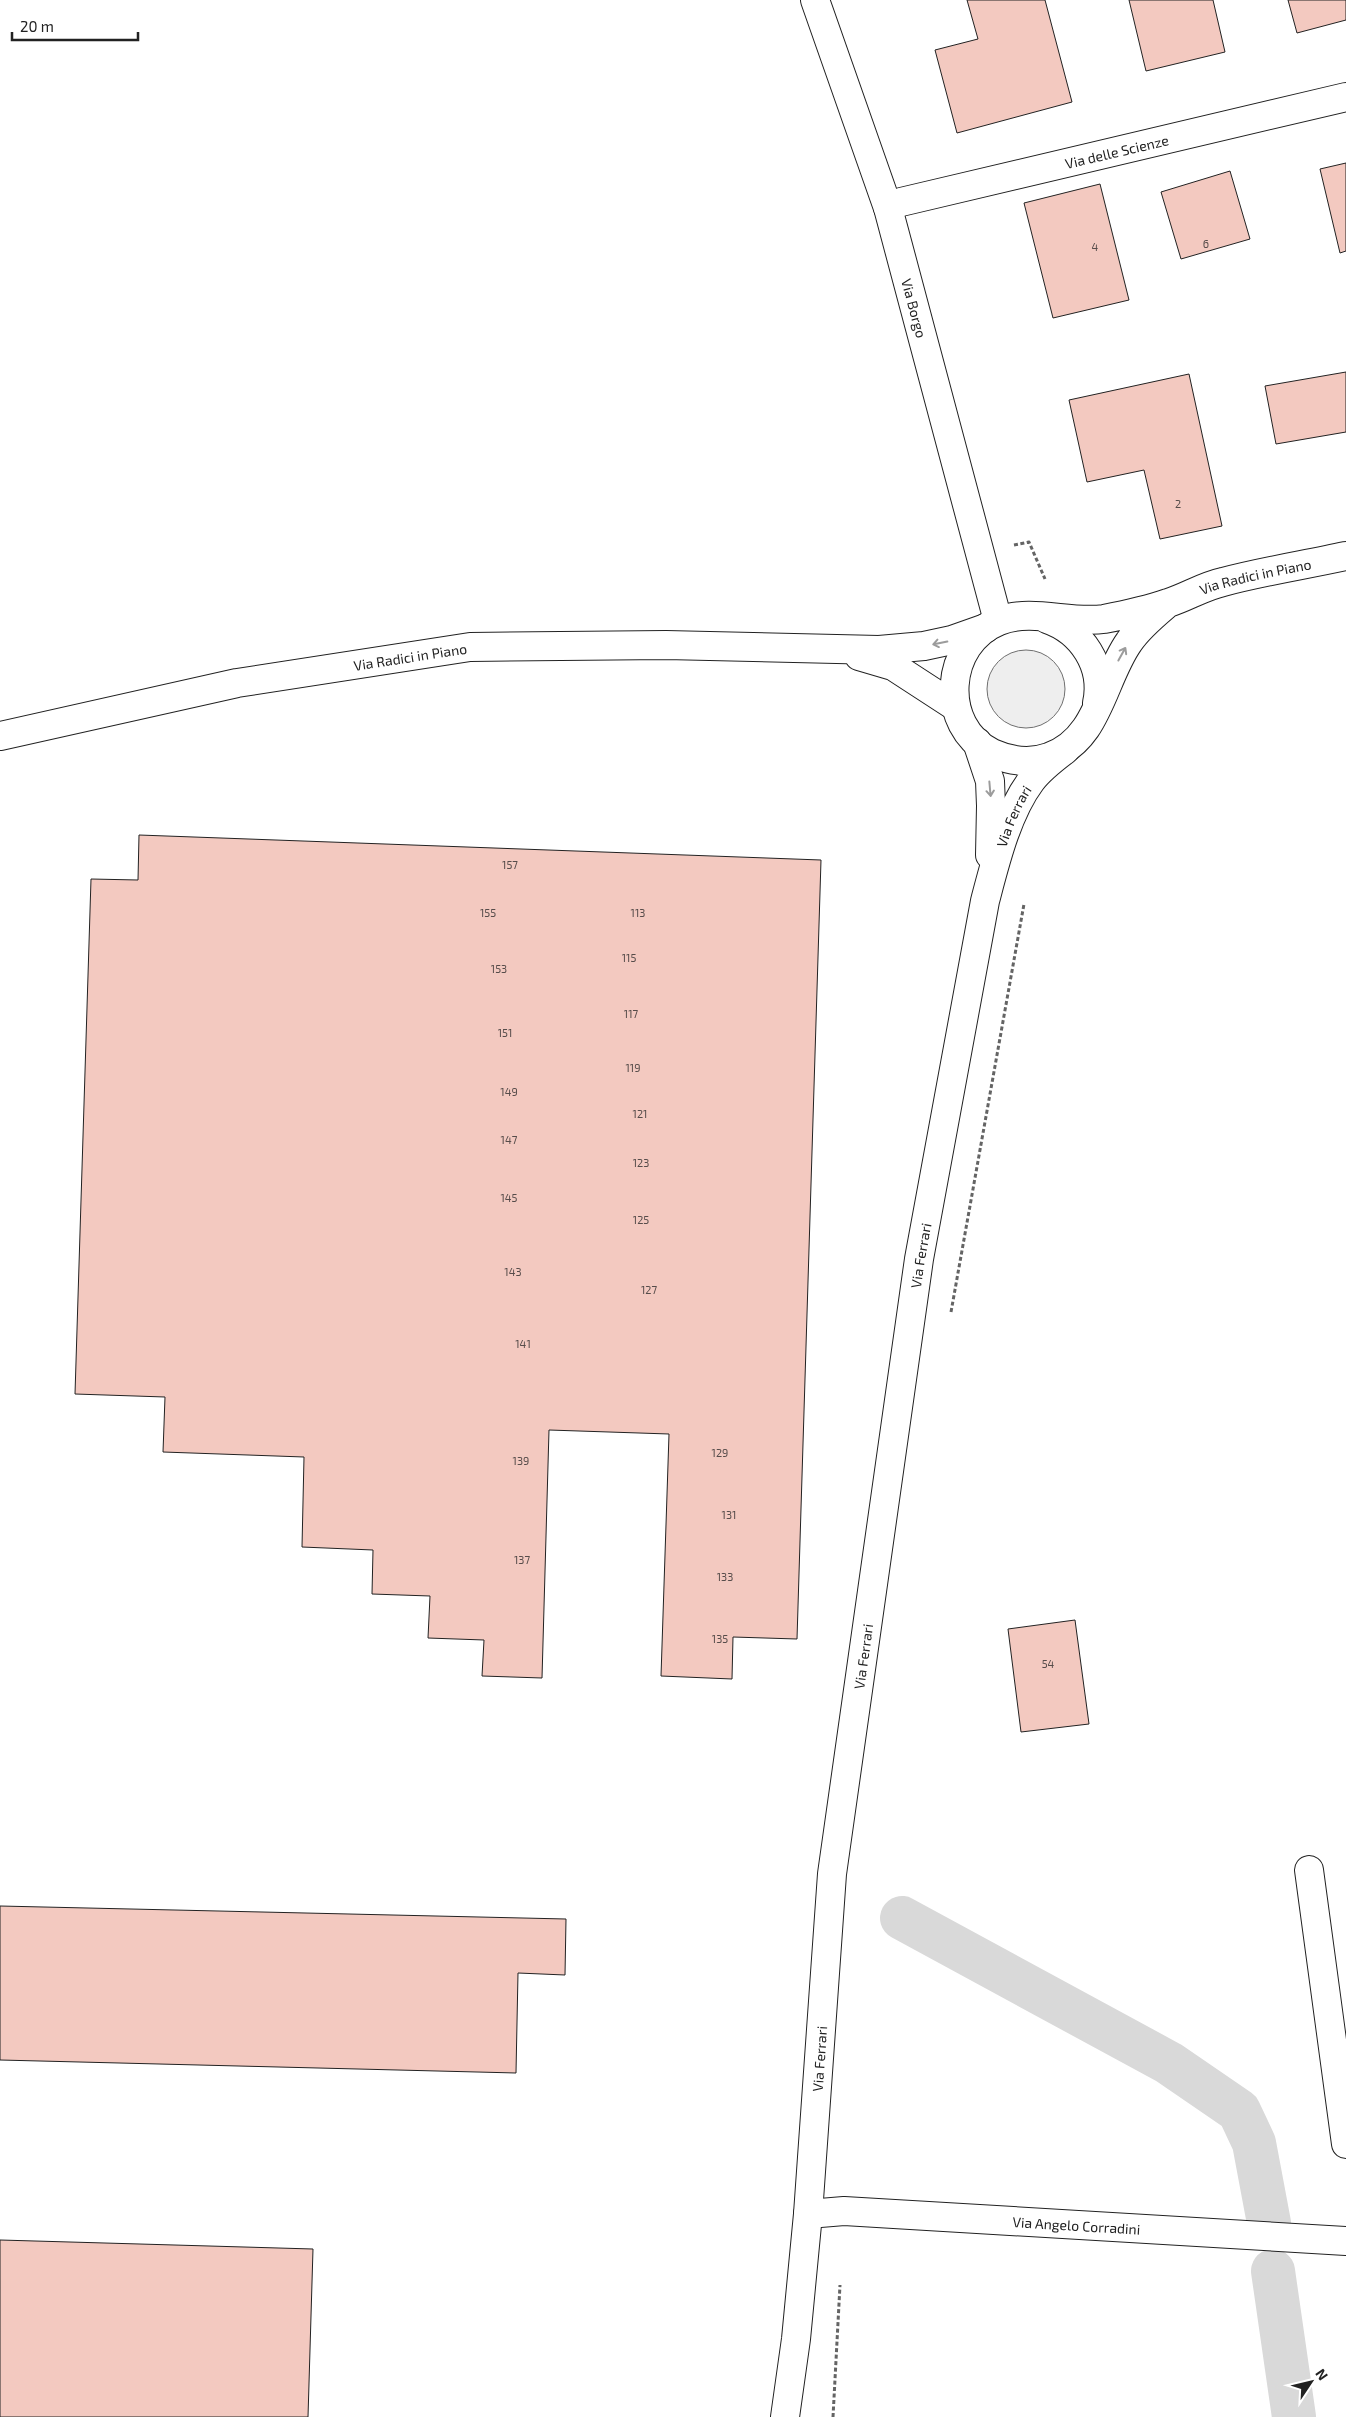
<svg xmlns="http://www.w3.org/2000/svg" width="1346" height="2417" font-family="'Exo 2',sans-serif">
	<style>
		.green { fill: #eee; stroke: #6f6f6f }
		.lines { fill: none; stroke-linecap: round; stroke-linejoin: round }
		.canal { stroke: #d9d9d9; stroke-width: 44 }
		.building { fill: #f3c9c0; stroke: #222 }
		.street-casing { stroke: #222; stroke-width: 30 }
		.secondary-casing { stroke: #222; stroke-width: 30 }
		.path { stroke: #646464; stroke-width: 3; stroke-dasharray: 4 2.5; stroke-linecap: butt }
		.street { stroke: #fff; stroke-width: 28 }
		.secondary { stroke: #fff; stroke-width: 28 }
		.oneway { stroke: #9c9c9c }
		.labels { text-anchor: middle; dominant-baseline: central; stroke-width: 4; stroke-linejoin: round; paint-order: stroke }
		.number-label { font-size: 11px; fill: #564c4a }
		.street-label { font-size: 14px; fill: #222; stroke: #fff }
	</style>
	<rect width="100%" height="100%" fill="#fff"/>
	<path class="green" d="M987 689a39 39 0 1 1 78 0a39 39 0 1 1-78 0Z"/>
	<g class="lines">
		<path class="canal" d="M 902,1918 L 1169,2063 L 1239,2111 L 1254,2143 L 1269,2223
			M 1273,2271 L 1294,2417"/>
	</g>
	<path class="building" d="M 967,0 L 1045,0 L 1072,102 L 957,133 L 935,50 L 978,39 Z
		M 1129,0 L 1213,0 L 1225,52 L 1146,71 Z
		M 1288,0 L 1346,0 L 1346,20 L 1297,33 Z
		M 1346,163 L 1346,251 L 1340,253 L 1320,169 Z
		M 1230,171 L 1250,239 L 1181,259 L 1161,192 Z
		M 1100,184 L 1129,300 L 1053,318 L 1024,203 Z
		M 1346,372 L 1346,432 L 1276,444 L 1265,386 Z
		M 1189,374 L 1222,526 L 1160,539 L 1144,470 L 1087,482 L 1069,400 Z
		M 139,835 L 821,860 L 797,1639 L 733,1637 L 732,1679 L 661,1676 L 669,1434 L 549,1430 L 542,1678 L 482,1676 L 484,1640 L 428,1638 L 430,1596 L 372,1594 L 373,1550 L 302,1547 L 304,1457 L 163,1452 L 165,1397 L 75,1394 L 91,879 L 138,880 Z
		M 1075,1620 L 1089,1724 L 1021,1732 L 1008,1629 Z
		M 0,1906 L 566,1919 L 565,1975 L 518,1973 L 516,2073 L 0,2060 Z
		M 0,2240 L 313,2249 L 308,2417 L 0,2417 Z"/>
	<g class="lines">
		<defs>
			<g id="street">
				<path id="s1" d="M 815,0 L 888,208 L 998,621"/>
				<path id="s2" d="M 888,208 L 901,202 L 1346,97"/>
				<path d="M 977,742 L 990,781 L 991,806 L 990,855"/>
				<path d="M 1309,1870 L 1346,2144"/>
				<path id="s3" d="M 808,2214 L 844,2211 L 1346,2241"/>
				<path id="s4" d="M 785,2417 L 796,2339 L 808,2214 L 832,1874 L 919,1259 L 985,901 C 995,863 1007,813 1031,781 C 1040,769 1053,759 1065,750"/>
			</g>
			<g id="secondary">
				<path id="s5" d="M 1168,603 C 1154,615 1139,627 1129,642 C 1102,680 1099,740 1049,757 C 1030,764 1010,761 992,753 C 938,726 944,643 999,621 C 1032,608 1069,624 1104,619 C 1125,615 1148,610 1168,603 C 1187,597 1204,586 1223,582 C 1264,571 1305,565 1346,556"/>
				<path d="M 1047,619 C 1082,631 1105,666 1097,703"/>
				<path d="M 859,656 L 893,666 L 956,707"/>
				<path id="s6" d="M 0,736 L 237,683 L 470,647 L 666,645 L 879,650 L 924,646 L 952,640 L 986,628"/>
			</g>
		</defs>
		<use href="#street" class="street-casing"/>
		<use href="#secondary" class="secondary-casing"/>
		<path class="path" d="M 1014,545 L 1029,542 L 1045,579
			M 951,1312 L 1024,904
			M 833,2417 L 840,2285"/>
		<use href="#street" class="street"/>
		<use href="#secondary" class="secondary"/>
	</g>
	<defs><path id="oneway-shaft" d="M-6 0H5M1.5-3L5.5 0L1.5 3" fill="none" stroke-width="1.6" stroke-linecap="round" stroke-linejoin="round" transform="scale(1.25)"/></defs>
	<g class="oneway">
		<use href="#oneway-shaft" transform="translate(940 643) rotate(169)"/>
		<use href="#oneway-shaft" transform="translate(1122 654) rotate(-61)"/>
		<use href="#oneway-shaft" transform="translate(990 789) rotate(85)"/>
	</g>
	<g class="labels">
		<g class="number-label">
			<text x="1206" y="243">6</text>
			<text x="1095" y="246">4</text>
			<text x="1178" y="503">2</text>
			<text x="510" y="864">157</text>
			<text x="488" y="912">155</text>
			<text x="638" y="912">113</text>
			<text x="629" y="957">115</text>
			<text x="499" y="968">153</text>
			<text x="631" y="1013">117</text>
			<text x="505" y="1032">151</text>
			<text x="633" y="1067">119</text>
			<text x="509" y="1091">149</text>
			<text x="640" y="1113">121</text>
			<text x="509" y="1139">147</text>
			<text x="641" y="1162">123</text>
			<text x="509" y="1197">145</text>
			<text x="641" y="1219">125</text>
			<text x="513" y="1271">143</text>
			<text x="649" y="1289">127</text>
			<text x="523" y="1343">141</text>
			<text x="720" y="1452">129</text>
			<text x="521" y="1460">139</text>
			<text x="729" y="1514">131</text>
			<text x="522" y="1559">137</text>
			<text x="725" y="1576">133</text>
			<text x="720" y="1638">135</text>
			<text x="1048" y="1663">54</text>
		</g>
		<g class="street-label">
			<text stroke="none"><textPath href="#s2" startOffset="236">Via delle Scienze</textPath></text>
			<text stroke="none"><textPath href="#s1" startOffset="324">Via Borgo</textPath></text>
			<text stroke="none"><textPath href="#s5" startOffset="686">Via Radici in Piano</textPath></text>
			<text stroke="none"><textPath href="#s6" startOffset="418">Via Radici in Piano</textPath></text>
			<text stroke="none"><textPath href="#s4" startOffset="1620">Via Ferrari</textPath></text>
			<text stroke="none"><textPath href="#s4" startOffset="1170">Via Ferrari</textPath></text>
			<text stroke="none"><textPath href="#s4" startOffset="765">Via Ferrari</textPath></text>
			<text stroke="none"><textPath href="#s4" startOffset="360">Via Ferrari</textPath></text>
			<text stroke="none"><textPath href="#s3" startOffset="269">Via Angelo Corradini</textPath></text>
		</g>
	</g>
	<g transform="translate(1311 2382) rotate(55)" stroke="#ffffff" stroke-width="4" paint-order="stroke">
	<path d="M0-4L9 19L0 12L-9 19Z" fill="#222222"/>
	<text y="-8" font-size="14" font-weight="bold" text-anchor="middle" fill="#222222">N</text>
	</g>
	<path d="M12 32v8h126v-8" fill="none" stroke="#222222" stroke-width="2.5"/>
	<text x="20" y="32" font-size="15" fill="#222222" stroke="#ffffff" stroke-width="4" paint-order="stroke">20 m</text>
</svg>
